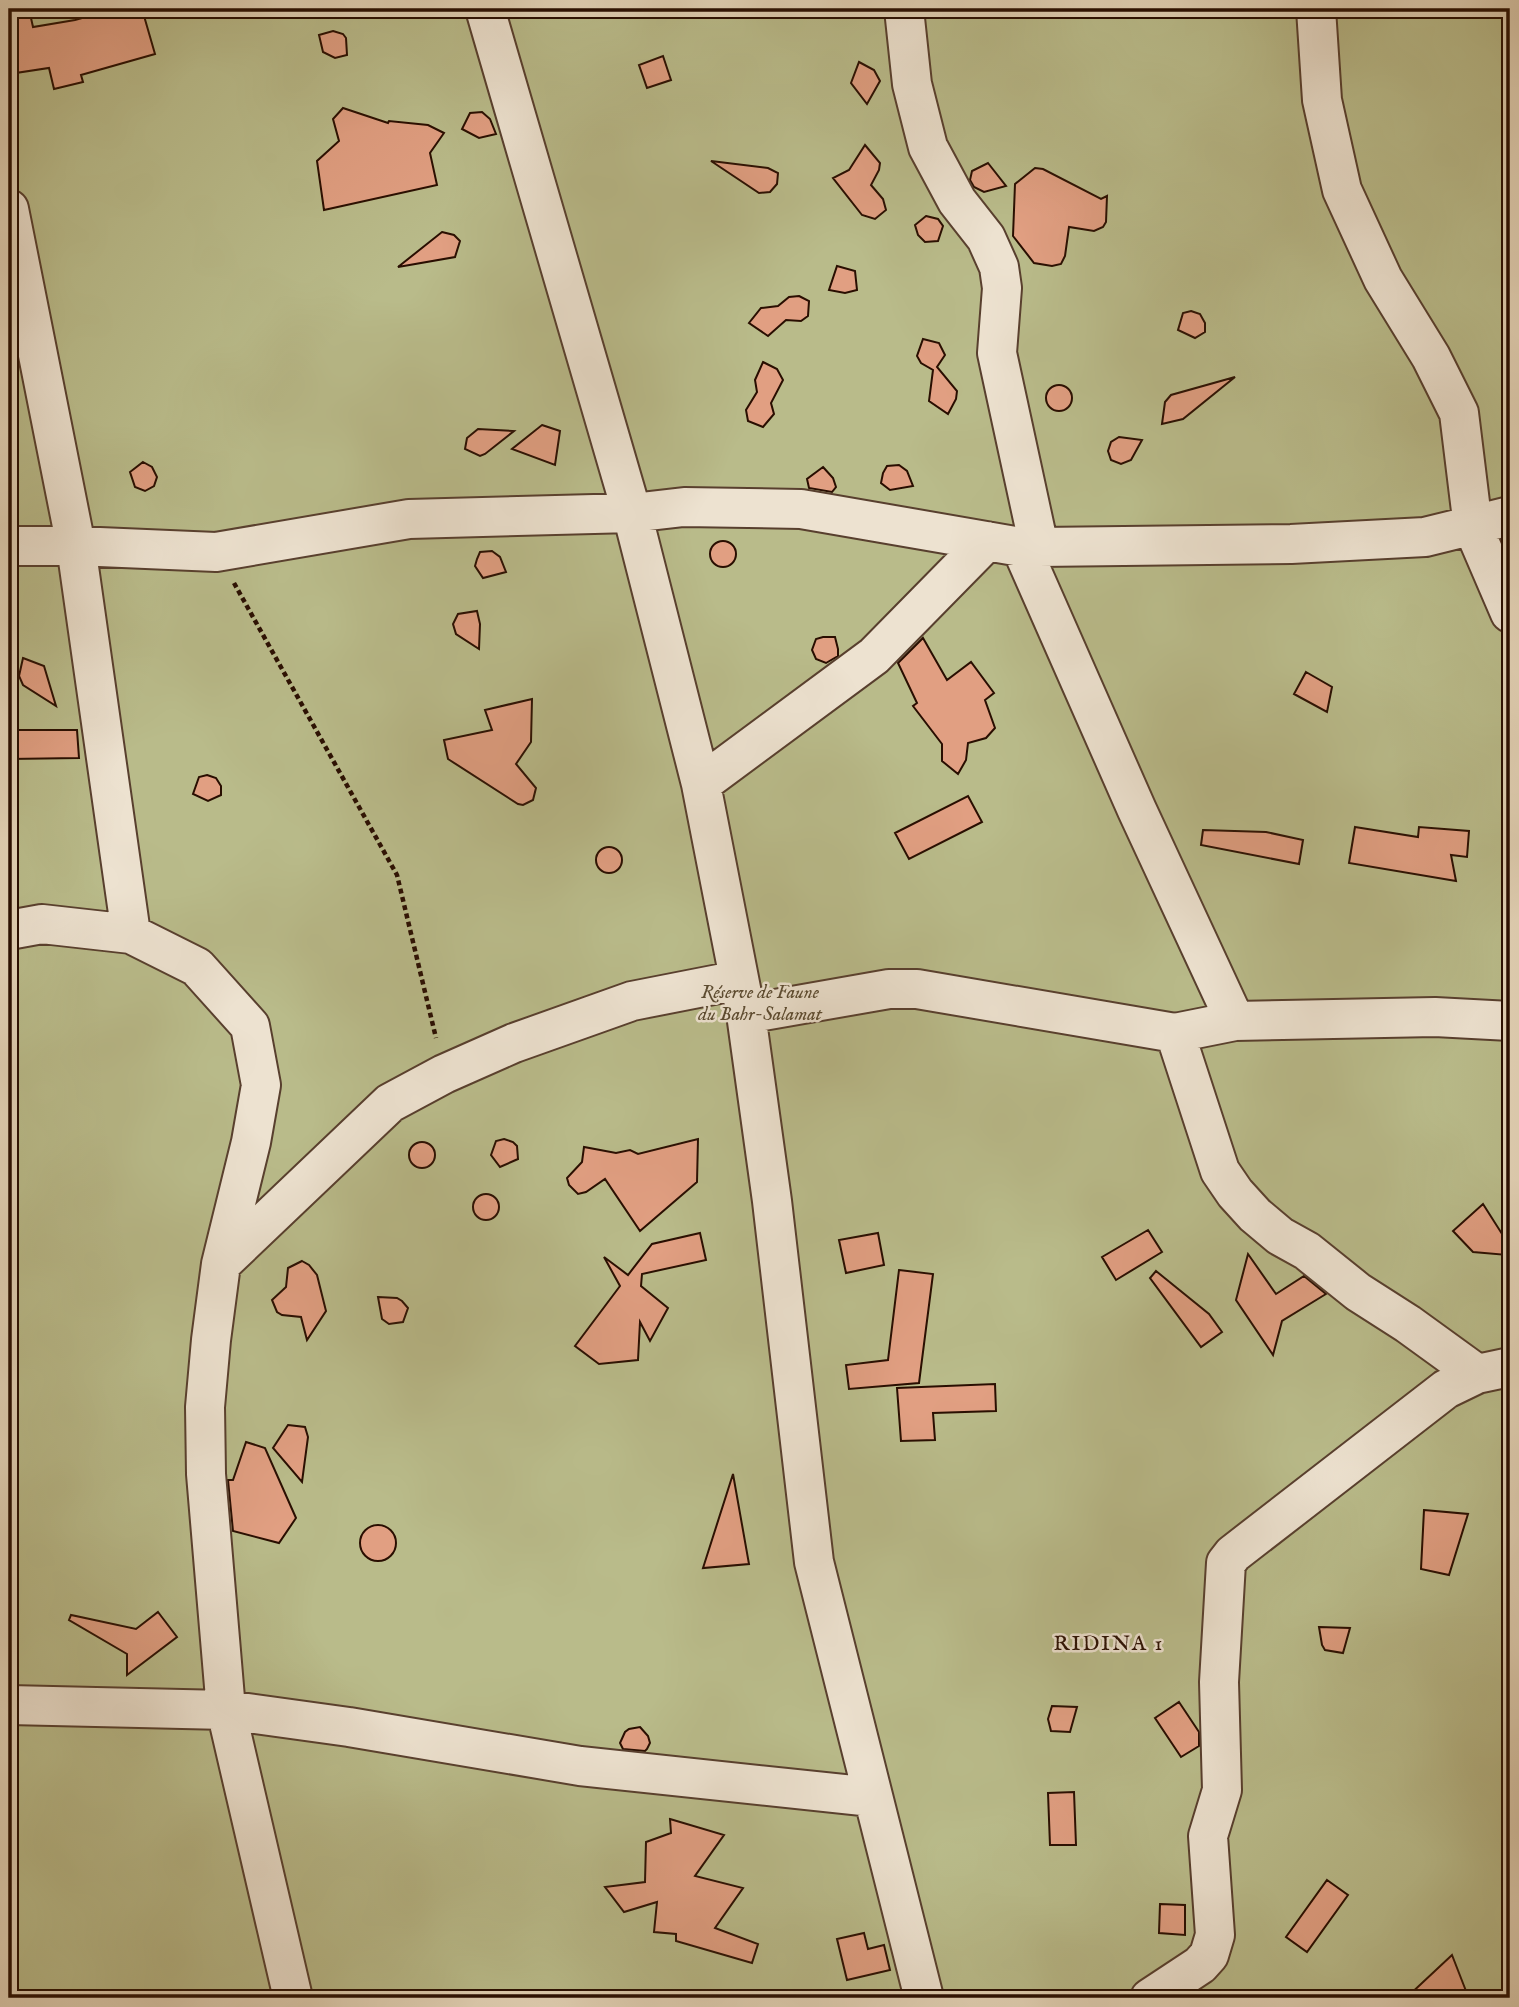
<svg xmlns="http://www.w3.org/2000/svg" width="1519" height="2007" font-family="'IM FELL English',serif">
	<style>
		.green { fill: #b9bb8a; stroke: #716446; stroke-width: 2 }
		.building { fill: #e19f82; stroke: #290e01; stroke-width: 2 }
		.lines { fill: none; stroke-linecap: round; stroke-linejoin: round }
		.minor-casing { stroke: #583f2e; stroke-width: 42 }
		.path { stroke: #290e01; stroke-width: 4.5; stroke-dasharray: 5 3.5; stroke-linecap: butt }
		.minor { stroke: #ede2d0; stroke-width: 38 }
		.labels { text-anchor: middle; dominant-baseline: central; stroke-width: 5; stroke-linejoin: round; paint-order: stroke }
		.park-label { font-size: 19px; font-style: italic; fill: #5b4b31; stroke: #ede2d0 }
		.neighbourhood-label { font-size: 21px; letter-spacing: 2px; fill: #290e01; stroke: #ede2d0 }
	</style>
	<rect width="100%" height="100%" fill="#e3d3b7"/>
	<filter id="stains"><feTurbulence type="fractalNoise" baseFrequency=".00286" numOctaves="4"/><feColorMatrix values="0 0 0 0 .2 0 0 0 0 .09 0 0 0 0 .02 0 0 0 .5 -.17"/></filter>
	<radialGradient id="worn" r=".72"><stop offset=".6" stop-color="#630" stop-opacity="0"/><stop offset="1" stop-color="#630" stop-opacity=".3"/></radialGradient>
	<path class="green" d="M 9,9 L 1510,9 L 1510,1998 L 9,1998 Z"/>
	<path class="building" d="M 9,9 L 29,9 L 33,27 L 75,20 L 114,9 L 142,9 L 155,54 L 81,75 L 83,82 L 54,89 L 49,68 L 9,74 Z
		M 333,31 L 343,34 L 346,38 L 347,55 L 335,58 L 323,52 L 319,35 Z
		M 663,56 L 671,80 L 647,88 L 639,65 Z
		M 859,62 L 874,70 L 880,81 L 867,104 L 851,83 Z
		M 343,108 L 388,123 L 389,121 L 428,125 L 444,133 L 430,153 L 437,185 L 324,210 L 317,161 L 339,141 L 333,119 Z
		M 482,112 L 490,119 L 496,134 L 479,138 L 462,129 L 470,113 Z
		M 865,145 L 880,163 L 879,170 L 871,185 L 883,199 L 886,210 L 875,219 L 862,215 L 833,178 L 849,170 Z
		M 711,161 L 768,168 L 778,173 L 777,184 L 770,192 L 759,193 Z
		M 988,163 L 1006,186 L 984,192 L 974,187 L 970,180 L 972,171 Z
		M 1035,168 L 1043,169 L 1101,199 L 1107,196 L 1106,222 L 1103,227 L 1094,231 L 1069,227 L 1065,256 L 1061,264 L 1052,266 L 1034,263 L 1013,236 L 1015,184 Z
		M 926,216 L 938,219 L 943,226 L 938,241 L 925,242 L 918,235 L 915,225 Z
		M 442,232 L 454,235 L 460,241 L 455,257 L 398,267 Z
		M 837,266 L 855,271 L 857,290 L 845,293 L 829,290 Z
		M 799,296 L 809,301 L 808,316 L 801,321 L 786,320 L 768,336 L 749,323 L 761,308 L 778,306 L 789,297 Z
		M 1191,311 L 1200,314 L 1205,323 L 1205,332 L 1195,338 L 1178,330 L 1183,313 Z
		M 923,339 L 939,343 L 945,355 L 937,367 L 957,391 L 956,399 L 948,414 L 929,401 L 933,370 L 921,363 L 917,356 Z
		M 763,362 L 777,369 L 783,380 L 771,403 L 774,414 L 763,427 L 748,421 L 746,410 L 757,392 L 755,380 Z
		M 1235,377 L 1183,419 L 1162,424 L 1165,402 L 1171,395 Z
		M1046 398a13 13 0 1 1 26 0a13 13 0 1 1-26 0Z
		M 542,425 L 560,431 L 555,465 L 512,449 Z
		M 478,429 L 514,431 L 485,454 L 480,456 L 465,449 L 467,438 Z
		M 1119,437 L 1142,440 L 1131,460 L 1121,464 L 1111,460 L 1108,451 L 1111,442 Z
		M 143,462 L 152,467 L 157,477 L 154,486 L 145,491 L 135,487 L 130,472 Z
		M 899,465 L 907,471 L 913,486 L 890,490 L 881,483 L 883,473 L 887,466 Z
		M 823,467 L 833,478 L 836,487 L 832,492 L 809,488 L 807,479 Z
		M710 554a13 13 0 1 1 26 0a13 13 0 1 1-26 0Z
		M 492,551 L 500,557 L 506,572 L 483,578 L 475,566 L 477,559 L 480,552 Z
		M 477,611 L 480,624 L 479,649 L 456,634 L 453,624 L 458,614 Z
		M 823,637 L 835,637 L 838,649 L 838,656 L 826,663 L 816,659 L 812,650 L 816,639 Z
		M 923,638 L 947,680 L 971,662 L 994,693 L 985,700 L 995,728 L 986,738 L 968,743 L 966,760 L 958,774 L 942,761 L 942,744 L 913,706 L 917,703 L 898,663 Z
		M 23,658 L 44,666 L 56,706 L 23,685 L 19,676 Z
		M 1306,672 L 1332,687 L 1327,712 L 1294,694 Z
		M 532,699 L 531,742 L 516,764 L 536,788 L 533,800 L 523,805 L 518,804 L 448,759 L 444,740 L 492,730 L 485,710 Z
		M 9,730 L 77,730 L 79,758 L 9,759 Z
		M 207,775 L 216,778 L 221,786 L 221,795 L 208,801 L 193,794 L 199,777 Z
		M 968,796 L 982,822 L 909,859 L 895,833 Z
		M 1355,827 L 1418,837 L 1419,827 L 1469,831 L 1467,857 L 1451,855 L 1456,881 L 1349,863 Z
		M 1203,830 L 1266,832 L 1303,840 L 1299,864 L 1201,845 Z
		M596 860a13 13 0 1 1 26 0a13 13 0 1 1-26 0Z
		M 504,1139 L 513,1142 L 517,1146 L 518,1159 L 500,1167 L 491,1155 L 496,1141 Z
		M 698,1139 L 697,1182 L 640,1231 L 605,1179 L 586,1192 L 578,1194 L 569,1185 L 567,1178 L 582,1162 L 584,1147 L 616,1153 L 630,1150 L 638,1154 Z
		M409 1155a13 13 0 1 1 26 0a13 13 0 1 1-26 0Z
		M473 1207a13 13 0 1 1 26 0a13 13 0 1 1-26 0Z
		M 1483,1204 L 1504,1237 L 1507,1255 L 1473,1252 L 1453,1231 Z
		M 1148,1230 L 1162,1252 L 1116,1280 L 1102,1257 Z
		M 700,1233 L 706,1260 L 642,1274 L 641,1286 L 668,1308 L 650,1341 L 640,1322 L 638,1360 L 599,1364 L 575,1346 L 620,1286 L 604,1257 L 628,1275 L 652,1244 Z
		M 878,1233 L 884,1265 L 846,1273 L 839,1240 Z
		M 1248,1254 L 1276,1294 L 1304,1276 L 1326,1294 L 1282,1321 L 1273,1355 L 1236,1300 Z
		M 302,1261 L 309,1265 L 317,1275 L 326,1311 L 307,1340 L 301,1317 L 282,1315 L 277,1312 L 272,1300 L 286,1287 L 288,1268 Z
		M 899,1270 L 933,1274 L 919,1383 L 849,1389 L 846,1365 L 888,1360 Z
		M 1156,1271 L 1209,1314 L 1222,1332 L 1201,1347 L 1150,1278 Z
		M 378,1297 L 397,1298 L 402,1301 L 408,1308 L 403,1322 L 389,1324 L 382,1319 Z
		M 995,1384 L 996,1411 L 933,1413 L 935,1440 L 901,1441 L 897,1388 Z
		M 288,1425 L 305,1427 L 308,1437 L 302,1482 L 273,1448 Z
		M 246,1442 L 265,1448 L 296,1518 L 279,1543 L 233,1531 L 228,1480 L 233,1480 Z
		M 733,1474 L 749,1564 L 703,1568 Z
		M 1424,1510 L 1468,1514 L 1449,1575 L 1421,1569 Z
		M360 1543a18 18 0 1 1 36 0a18 18 0 1 1-36 0Z
		M 158,1612 L 177,1637 L 127,1675 L 127,1654 L 69,1620 L 71,1615 L 136,1629 Z
		M 1319,1627 L 1350,1628 L 1343,1653 L 1325,1650 L 1322,1645 Z
		M 1179,1702 L 1199,1732 L 1199,1746 L 1181,1757 L 1155,1718 Z
		M 1052,1706 L 1077,1707 L 1070,1732 L 1051,1731 L 1048,1719 Z
		M 640,1727 L 648,1736 L 650,1743 L 647,1749 L 645,1751 L 623,1749 L 620,1743 L 625,1732 L 629,1729 Z
		M 1074,1792 L 1076,1845 L 1050,1845 L 1048,1793 Z
		M 670,1819 L 724,1835 L 695,1876 L 743,1888 L 715,1928 L 758,1944 L 752,1963 L 676,1941 L 676,1934 L 654,1932 L 657,1902 L 624,1912 L 605,1887 L 645,1882 L 646,1842 L 671,1833 Z
		M 1327,1880 L 1348,1895 L 1307,1952 L 1286,1937 Z
		M 1160,1904 L 1185,1905 L 1185,1935 L 1159,1933 Z
		M 864,1933 L 868,1949 L 884,1945 L 890,1970 L 847,1980 L 837,1939 Z
		M 1452,1955 L 1466,1991 L 1454,1998 L 1406,1998 Z"/>
	<g class="lines">
		<defs>
			<path id="minor" d="M 485,9 L 632,513 L 701,784 L 746,1014 L 772,1201 L 814,1562 L 924,1998
				M 904,9 L 912,84 L 928,147 L 957,201 L 986,238 L 999,267 L 1002,288 L 997,353 L 1039,547
				M 1316,9 L 1322,100 L 1342,190 L 1383,279 L 1431,357 L 1459,413 L 1473,527 L 1510,613
				M 9,209 L 76,546 L 131,934
				M 9,546 L 76,546 L 216,552 L 409,519 L 632,513 L 684,507 L 801,509 L 1021,547 L 1039,547 L 1291,544 L 1425,537 L 1510,516
				M 1021,547 L 1137,810 L 1235,1021
				M 701,784 L 874,656 L 987,541
				M 9,930 L 42,924 L 131,934 L 197,967 L 250,1026 L 261,1085 L 251,1142 L 221,1264 L 211,1340 L 205,1407 L 206,1474 L 226,1710 L 293,1998
				M 746,1014 L 889,989 L 917,989 L 1175,1033 L 1235,1021 L 1435,1017 L 1510,1021
				M 1175,1033 L 1220,1171 L 1235,1193 L 1255,1215 L 1280,1236 L 1307,1251 L 1358,1292 L 1408,1324 L 1477,1374
				M 221,1264 L 390,1103 L 444,1074 L 514,1043 L 632,1001 L 739,980
				M 9,1705 L 226,1710 L 349,1727 L 580,1766 L 872,1797
				M 1150,1998 L 1200,1965 L 1209,1955 L 1215,1935 L 1208,1836 L 1222,1790 L 1219,1682 L 1226,1563 L 1233,1554 L 1446,1389 L 1477,1374 L 1510,1367"/>
		</defs>
		<use href="#minor" class="minor-casing"/>
		<path class="path" d="M 234,583 L 397,875 L 436,1038"/>
		<use href="#minor" class="minor"/>
	</g>
	<g class="labels">
		<g class="park-label">
			<text x="760" y="993">Réserve de Faune<tspan x="760" dy="22">du Bahr-Salamat</tspan></text>
		</g>
		<g class="neighbourhood-label">
			<text x="1109" y="1644">RIDINA 1</text>
		</g>
	</g>
	<rect width="1519" height="2007" fill="none" stroke="#e3d3b7" stroke-width="35"/>
	<rect x="10" y="10" width="1498" height="1986" fill="none" stroke="#290e01" stroke-width="3.5"/>
	<rect x="18" y="18" width="1484" height="1972" fill="none" stroke="#290e01" stroke-width="2"/>
	<rect width="100%" height="100%" filter="url(#stains)"/>
	<rect width="100%" height="100%" fill="url(#worn)"/>
</svg>
